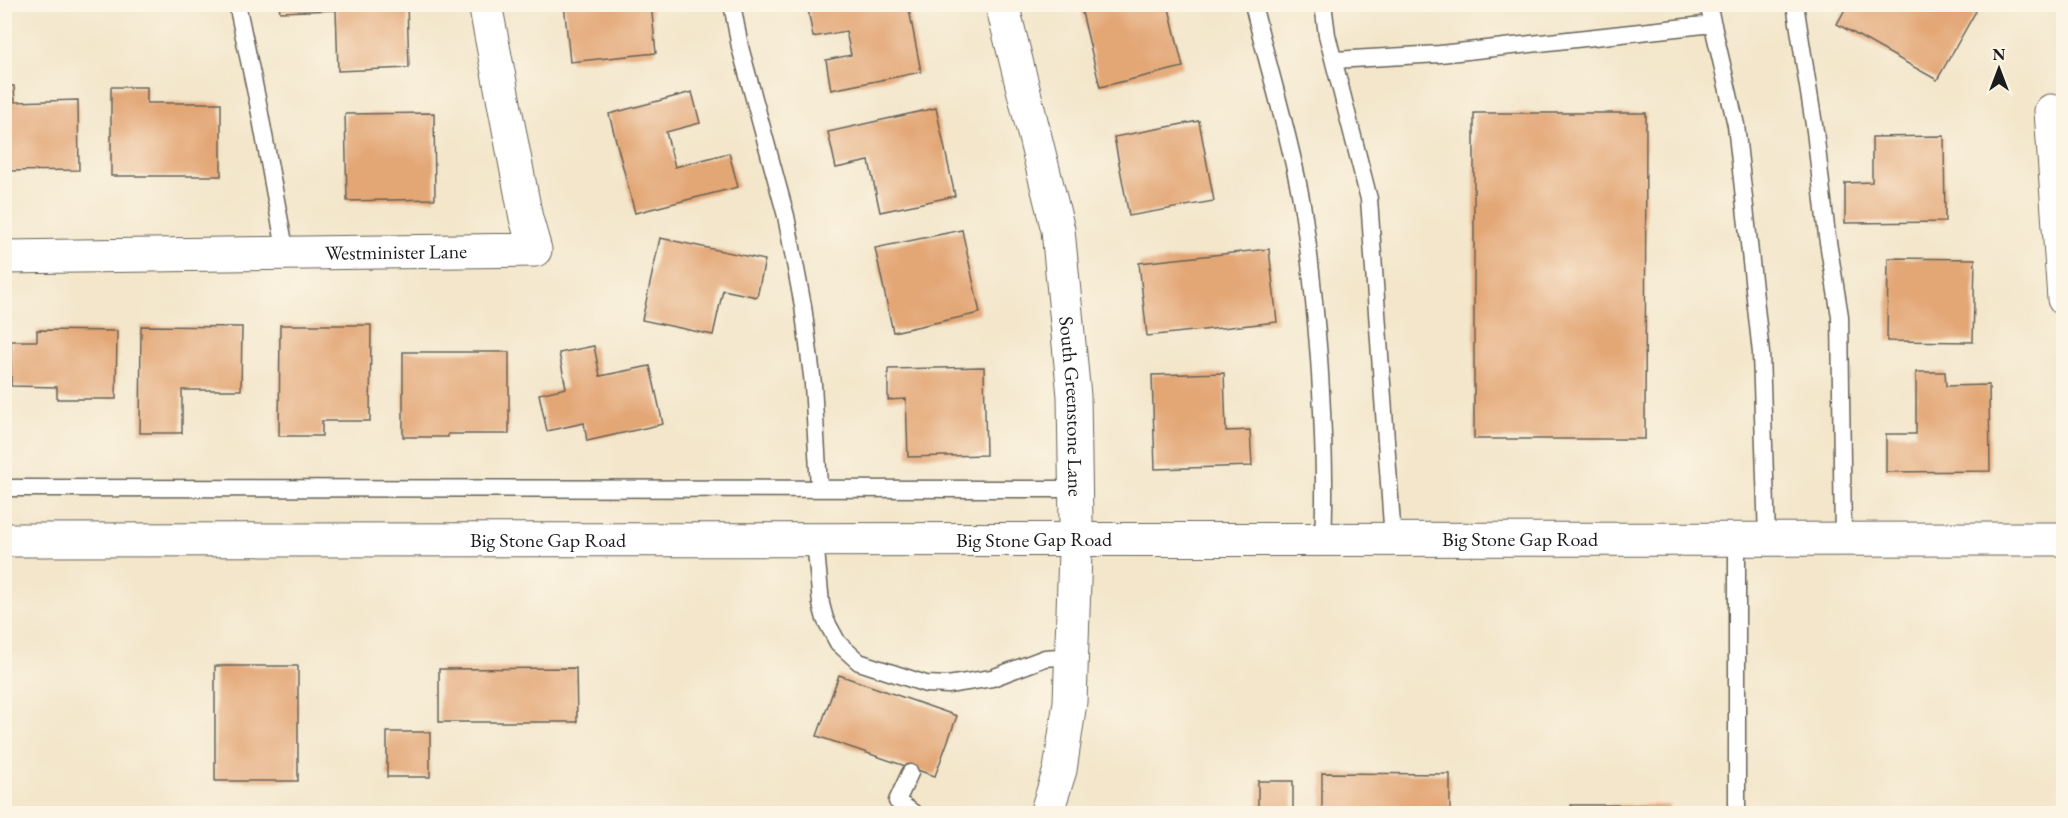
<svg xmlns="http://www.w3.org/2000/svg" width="2068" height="818" font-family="'EB Garamond',serif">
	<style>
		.building { fill: #e3a674 }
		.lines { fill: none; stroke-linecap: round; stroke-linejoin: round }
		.lane-casing { stroke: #676359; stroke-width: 19 }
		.street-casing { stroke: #676359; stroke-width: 35 }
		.secondary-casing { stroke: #676359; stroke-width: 35 }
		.lane { stroke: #fff; stroke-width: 16 }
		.street { stroke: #fff; stroke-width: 33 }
		.secondary { stroke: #fff; stroke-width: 33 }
		.labels { text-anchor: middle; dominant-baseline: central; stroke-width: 5; stroke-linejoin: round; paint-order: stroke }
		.street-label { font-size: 20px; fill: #1c1c1c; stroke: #fcf5e5 }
	</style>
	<rect width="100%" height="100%" fill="#fcf5e5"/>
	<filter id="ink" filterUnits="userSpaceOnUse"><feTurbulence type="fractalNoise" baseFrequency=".0167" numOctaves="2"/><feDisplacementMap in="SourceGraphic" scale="12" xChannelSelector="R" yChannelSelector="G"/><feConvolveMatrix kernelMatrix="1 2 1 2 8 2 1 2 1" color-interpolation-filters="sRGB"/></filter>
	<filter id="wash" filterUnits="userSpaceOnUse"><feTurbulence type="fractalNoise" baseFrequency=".008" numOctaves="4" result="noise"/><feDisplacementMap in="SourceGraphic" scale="24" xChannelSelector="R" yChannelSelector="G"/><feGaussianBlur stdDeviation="1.35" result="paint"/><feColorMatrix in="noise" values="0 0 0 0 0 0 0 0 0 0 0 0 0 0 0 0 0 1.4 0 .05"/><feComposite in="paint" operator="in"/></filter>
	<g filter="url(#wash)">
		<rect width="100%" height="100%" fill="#f3e6cb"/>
		<g id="blocks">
			<path class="building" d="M 279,4 L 407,4 L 409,68 L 338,71 L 336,10 L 280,12 Z
				M 564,4 L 651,4 L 656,53 L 570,62 Z
				M 807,4 L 908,4 L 921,72 L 831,90 L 826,60 L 851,55 L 846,31 L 813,37 Z
				M 1080,4 L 1168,4 L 1183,67 L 1100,87 Z
				M 1848,4 L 1876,4 L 1882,8 L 1884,4 L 1964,4 L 1976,11 L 1937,80 L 1837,24 Z
				M 4,86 L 14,86 L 15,102 L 78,100 L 79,170 L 4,171 Z
				M 111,87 L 147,87 L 147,103 L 221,103 L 221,176 L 111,176 Z
				M 692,92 L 700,123 L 666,132 L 675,167 L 729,153 L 738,187 L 635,213 L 609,114 Z
				M 936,108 L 955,196 L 880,212 L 869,161 L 836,168 L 828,132 Z
				M 434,113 L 435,199 L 347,201 L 345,114 Z
				M 1474,113 L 1646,113 L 1645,439 L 1474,439 Z
				M 1199,121 L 1214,201 L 1129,216 L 1114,137 Z
				M 1944,136 L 1945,222 L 1845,223 L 1845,183 L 1872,182 L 1872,137 Z
				M 962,230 L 980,313 L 893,332 L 875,248 Z
				M 660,238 L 765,260 L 757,297 L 723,290 L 713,335 L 642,320 Z
				M 1269,249 L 1277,322 L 1147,336 L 1139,263 Z
				M 1888,258 L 1975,259 L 1973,342 L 1887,341 Z
				M 280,325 L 371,325 L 370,421 L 322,421 L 322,436 L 279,436 Z
				M 141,326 L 242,327 L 241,390 L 182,390 L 182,433 L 140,433 Z
				M 37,330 L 117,331 L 116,399 L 57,399 L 57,387 L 11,386 L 11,341 L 37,341 Z
				M 594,346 L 600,376 L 650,366 L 663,424 L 587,441 L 584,423 L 547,431 L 539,394 L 566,388 L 559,353 Z
				M 403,352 L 509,352 L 509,434 L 448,434 L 448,437 L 403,437 Z
				M 984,367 L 986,455 L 908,457 L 906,399 L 888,400 L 888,369 Z
				M 1916,372 L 1945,372 L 1946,386 L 1989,385 L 1990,471 L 1886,472 L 1886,434 L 1916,434 Z
				M 1224,373 L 1226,431 L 1250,430 L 1252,466 L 1155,469 L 1152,375 Z
				M 215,666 L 298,666 L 298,781 L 215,781 Z
				M 576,668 L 577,722 L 439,722 L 439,669 Z
				M 839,675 L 957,716 L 935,776 L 817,736 Z
				M 387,732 L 430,732 L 430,777 L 387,777 Z
				M 1322,773 L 1450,774 L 1450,814 L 1322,814 Z
				M 1258,781 L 1293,781 L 1293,814 L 1258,814 Z
				M 1571,805 L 1670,805 L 1670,814 L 1571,814 Z"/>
		</g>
	</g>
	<g filter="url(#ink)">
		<use href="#blocks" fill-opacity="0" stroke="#676359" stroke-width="1.5"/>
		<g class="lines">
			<defs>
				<path id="lane" d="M 237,4 L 258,103 L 286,254
					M 732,4 L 740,47 L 786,216 L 803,306 L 813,384 L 819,487
					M 1253,4 C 1269,71 1290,136 1302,204 C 1310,255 1315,307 1319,358 C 1323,419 1326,479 1323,540
					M 1323,4 L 1327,35 L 1369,199 L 1393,540
					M 1708,4 L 1736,125 L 1761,353 L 1767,539
					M 1795,4 L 1815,131 L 1827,236 L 1840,316 L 1843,539
					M 1334,60 L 1440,54 L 1713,24
					M 4,488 L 1075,489
					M 1737,539 L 1737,814
					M 815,540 L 821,604 L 825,619 L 838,643 L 859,662 L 926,684 L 948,685 L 992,678 L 1045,658 L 1072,656
					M 910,773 L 897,801 L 915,814"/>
				<g id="street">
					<path d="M 2051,111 L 2064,299"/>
					<path id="s1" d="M 4,257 L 535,250 L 526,218 L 485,4"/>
				</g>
				<g id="secondary">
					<path id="s2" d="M 1002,4 L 1058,230 L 1074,396 L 1076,522 L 1070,702 L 1060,770 L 1046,814"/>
					<path id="s3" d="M 4,540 L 2064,539"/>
				</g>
			</defs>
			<use href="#lane" class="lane-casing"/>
			<use href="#street" class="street-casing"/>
			<use href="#secondary" class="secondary-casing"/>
			<use href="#lane" class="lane"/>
			<use href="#street" class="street"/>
			<use href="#secondary" class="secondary"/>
		</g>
	</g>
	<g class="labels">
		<g class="street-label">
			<text stroke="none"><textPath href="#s1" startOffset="392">Westminister Lane</textPath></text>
			<text stroke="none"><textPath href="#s2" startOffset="410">South Greenstone Lane</textPath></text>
			<text stroke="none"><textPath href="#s3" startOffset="544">Big Stone Gap Road</textPath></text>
			<text stroke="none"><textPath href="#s3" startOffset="1030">Big Stone Gap Road</textPath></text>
			<text stroke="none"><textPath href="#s3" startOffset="1516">Big Stone Gap Road</textPath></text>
		</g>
	</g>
	<rect width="2068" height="818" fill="none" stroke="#fcf5e5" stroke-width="24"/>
	<g transform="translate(1999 69)" stroke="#fcf5e5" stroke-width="4.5" paint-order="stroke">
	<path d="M0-4.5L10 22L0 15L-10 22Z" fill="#1c1c1c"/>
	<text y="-9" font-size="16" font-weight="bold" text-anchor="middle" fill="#1c1c1c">N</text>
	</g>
</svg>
